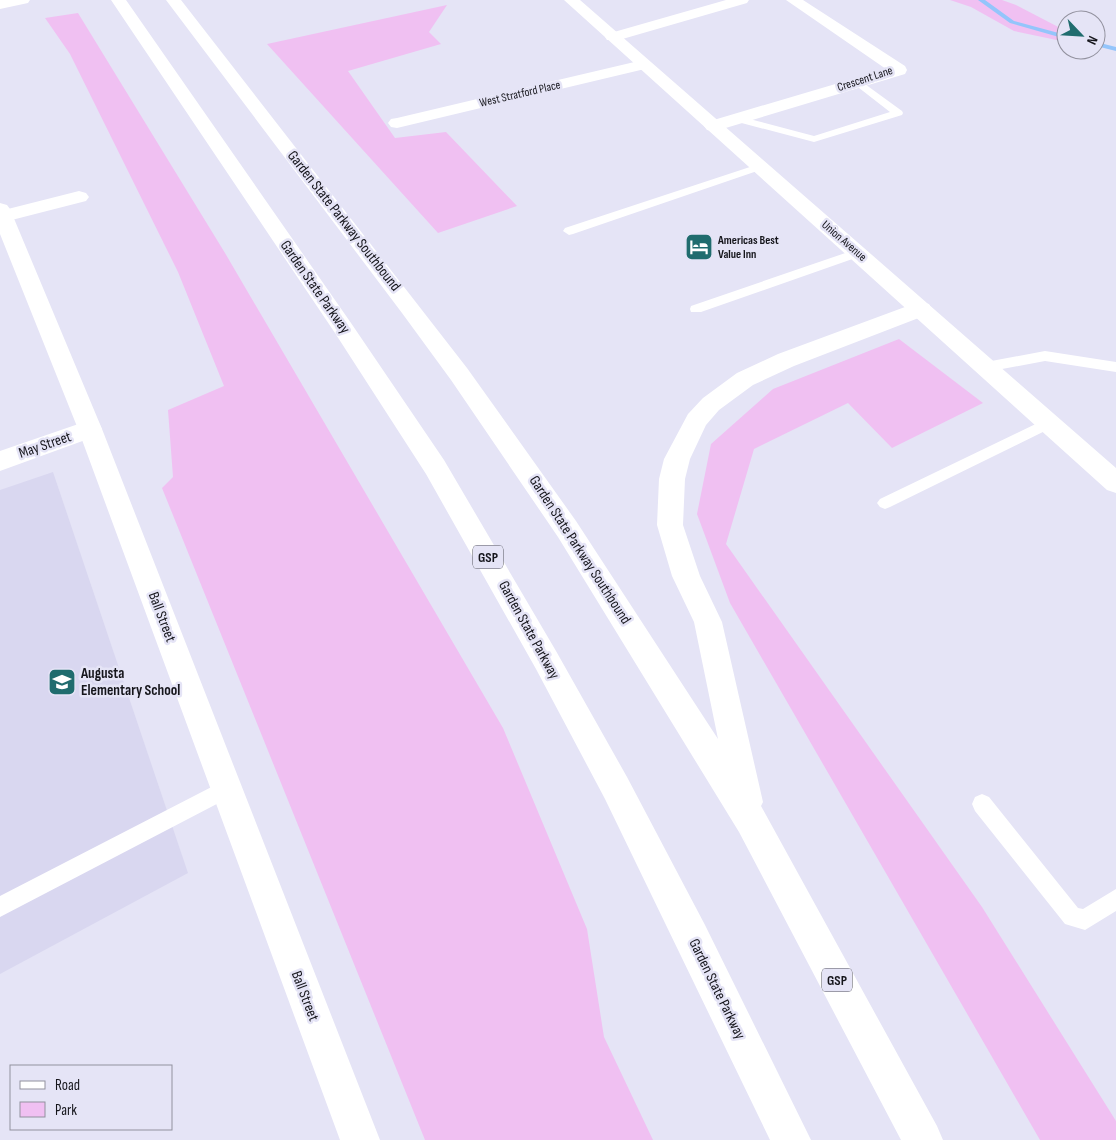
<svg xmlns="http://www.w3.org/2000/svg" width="1116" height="1140" font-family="'Sofia Sans Condensed',sans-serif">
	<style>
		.built { fill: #d9d7f0 }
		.green { fill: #f0c0f2 }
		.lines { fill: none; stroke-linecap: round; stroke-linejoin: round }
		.stream { fill: #94c5fb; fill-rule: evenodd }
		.lane { fill: #fff; fill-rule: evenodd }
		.street { fill: #fff; fill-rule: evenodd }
		.secondary { fill: #fff; fill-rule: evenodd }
		.highway { fill: #fff; fill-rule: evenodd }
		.labels { text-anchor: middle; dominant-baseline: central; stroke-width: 5; stroke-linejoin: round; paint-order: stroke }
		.far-street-label { font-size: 12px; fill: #15151b; stroke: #e5e4f6 }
		.far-poi-label { font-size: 12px; font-weight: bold; fill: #15151b; stroke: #e5e4f6; text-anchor: start }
		.shield { fill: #e5e4f6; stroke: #53535d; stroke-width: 1 }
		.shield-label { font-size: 14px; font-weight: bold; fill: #15151b }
		.street-label { font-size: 15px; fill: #15151b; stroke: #e5e4f6 }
		.poi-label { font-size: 15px; font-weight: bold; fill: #15151b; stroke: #e5e4f6; text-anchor: start }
	</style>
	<rect width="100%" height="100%" fill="#e5e4f6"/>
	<path class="built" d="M 53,472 L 188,873 L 0,974 L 0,490 Z"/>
	<path class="green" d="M 950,0 L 1002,0 L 1016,5 L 1066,31 L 1066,42 L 1014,31 L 971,7 Z
		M 447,5 L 429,32 L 441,44 L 348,71 L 395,138 L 446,132 L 517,206 L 438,233 L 267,44 Z
		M 78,13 L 225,253 L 503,728 L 587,929 L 604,1037 L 653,1140 L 425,1140 L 162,488 L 173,477 L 168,410 L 224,386 L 178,272 L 70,54 L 45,18 Z
		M 899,339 L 983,403 L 892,448 L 848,403 L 754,449 L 726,544 L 982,907 L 1116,1121 L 1116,1140 L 1040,1140 L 730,603 L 697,514 L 711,444 L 773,389 Z"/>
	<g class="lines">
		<path class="stream" d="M 978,0 L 985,0 L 1014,21 L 1066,35 L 1066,39 L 1010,23 Z
			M 1096,42 L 1116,47 L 1116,51 L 1096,46 Z"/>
		<path class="lane" d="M 858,79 L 902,111 L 903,113 L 902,115 L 814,142 L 734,121 L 733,119 L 738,116 L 814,136 L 890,112 L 854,84 L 853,82 Z
			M 759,164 L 765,167 L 763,169 L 573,234 L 569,235 L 563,231 L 565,228 Z
			M 857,249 L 861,250 L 863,253 L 861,256 L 701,312 L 691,312 L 690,309 L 691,306 Z
			M 1045,351 L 1116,362 L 1116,372 L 1045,361 L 986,372 L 981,370 L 979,367 L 981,364 L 986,362 Z
			M 1048,418 L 1053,419 L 1055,423 L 1053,427 L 890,507 L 885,509 L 880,507 L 877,503 L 880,499 Z
			M 227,779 L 234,781 L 237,788 L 234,795 L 0,917 L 0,896 Z
			M 982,794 L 989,797 L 1078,908 L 1083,909 L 1116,889 L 1116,911 L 1085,930 L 1065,924 L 975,811 L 972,804 L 975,797 Z"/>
		<path class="street" d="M 726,0 L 749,0 L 747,3 L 619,40 L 607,40 L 605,37 L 607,34 Z
			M 786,0 L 803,0 L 905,66 L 907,70 L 905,74 L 719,130 L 713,131 L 707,130 L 704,126 L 707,122 L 886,69 Z
			M 643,60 L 649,62 L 651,65 L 649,68 L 397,128 L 391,127 L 388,123 L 391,119 L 397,118 Z
			M 79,191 L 86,193 L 89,197 L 86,201 L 0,223 L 0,211 Z
			M 90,420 L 99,423 L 102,429 L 99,435 L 0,471 L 0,451 Z"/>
		<path class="secondary" d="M 0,0 L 30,0 L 28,3 L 0,9 Z
			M 564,0 L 580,0 L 1116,468 L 1116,493 L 1107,490 Z
			M 0,203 L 7,205 L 10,209 L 102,429 L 380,1140 L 340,1140 L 78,429 L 0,234 Z"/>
		<path class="highway" d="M 111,0 L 126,0 L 351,323 L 444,460 L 556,651 L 627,777 L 705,925 L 811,1140 L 770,1140 L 605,799 L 536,669 L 426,474 L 335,333 Z
			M 166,0 L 181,0 L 467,368 L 576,521 L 718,739 L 694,622 L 672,576 L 657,525 L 659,479 L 664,459 L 688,414 L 703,398 L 737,373 L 778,354 L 913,304 L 921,302 L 929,304 L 932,309 L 929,314 L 794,366 L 753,385 L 719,410 L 706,425 L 690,459 L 685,479 L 683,525 L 700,576 L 722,622 L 763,802 L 761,806 L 937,1126 L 943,1140 L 901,1140 L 739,832 L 558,537 L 451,380 L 402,313 Z"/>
	</g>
	<defs>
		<symbol id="hotel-square" viewBox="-11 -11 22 22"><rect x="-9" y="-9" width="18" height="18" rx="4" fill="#206c6e" stroke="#e5e4f6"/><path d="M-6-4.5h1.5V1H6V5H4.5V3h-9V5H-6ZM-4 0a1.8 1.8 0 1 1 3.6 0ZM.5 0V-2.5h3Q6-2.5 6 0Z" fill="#fff"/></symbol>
		<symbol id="school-square" viewBox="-11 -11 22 22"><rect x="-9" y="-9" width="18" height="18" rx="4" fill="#206c6e" stroke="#e5e4f6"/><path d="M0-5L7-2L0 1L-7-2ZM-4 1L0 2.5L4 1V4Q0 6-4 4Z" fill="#fff"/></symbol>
	</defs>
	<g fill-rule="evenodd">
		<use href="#hotel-square" x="683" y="231" width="32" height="32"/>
		<use href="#school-square" x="46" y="666" width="32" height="32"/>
	</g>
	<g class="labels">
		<g class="far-street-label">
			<text transform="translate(865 79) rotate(-18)">Crescent Lane</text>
			<text transform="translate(520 94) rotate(-13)">West Stratford Place</text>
			<text transform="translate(844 241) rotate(41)">Union Avenue</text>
		</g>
		<g class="far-poi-label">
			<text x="718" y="240">Americas Best<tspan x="718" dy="14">Value Inn</tspan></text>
		</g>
		<g class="shield">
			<rect x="473" y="545.5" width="30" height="23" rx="4"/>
			<rect x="822" y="968.5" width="30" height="23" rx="4"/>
		</g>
		<g class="shield-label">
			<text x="488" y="557">GSP</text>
			<text x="837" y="980">GSP</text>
		</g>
		<g class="street-label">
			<text transform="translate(344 221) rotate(52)">Garden State Parkway Southbound</text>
			<text transform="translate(315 287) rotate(55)">Garden State Parkway</text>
			<text transform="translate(45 445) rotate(-19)">May Street</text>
			<text transform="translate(580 550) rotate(57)">Garden State Parkway Southbound</text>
			<text transform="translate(162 617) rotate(69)">Ball Street</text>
			<text transform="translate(529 630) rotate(61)">Garden State Parkway</text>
			<text transform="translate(717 989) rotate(64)">Garden State Parkway</text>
			<text transform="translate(305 996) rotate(69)">Ball Street</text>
		</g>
		<g class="poi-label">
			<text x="81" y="673">Augusta<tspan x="81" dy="17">Elementary School</tspan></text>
		</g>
	</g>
	<rect x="10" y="1065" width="162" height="65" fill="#e5e4f6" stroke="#92919e"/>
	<rect x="20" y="1081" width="25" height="8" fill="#ffffff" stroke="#92919e"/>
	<text x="55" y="1090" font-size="15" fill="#15151b">Road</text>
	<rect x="20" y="1102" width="25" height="15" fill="#f0c0f2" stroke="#92919e"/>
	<text x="55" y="1115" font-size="15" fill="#15151b">Park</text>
	<g transform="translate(1081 35) rotate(115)"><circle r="24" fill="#e5e4f6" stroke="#92919e"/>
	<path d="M0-4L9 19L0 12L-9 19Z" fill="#206c6e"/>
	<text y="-8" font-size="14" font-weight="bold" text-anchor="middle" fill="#15151b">N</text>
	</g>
</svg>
